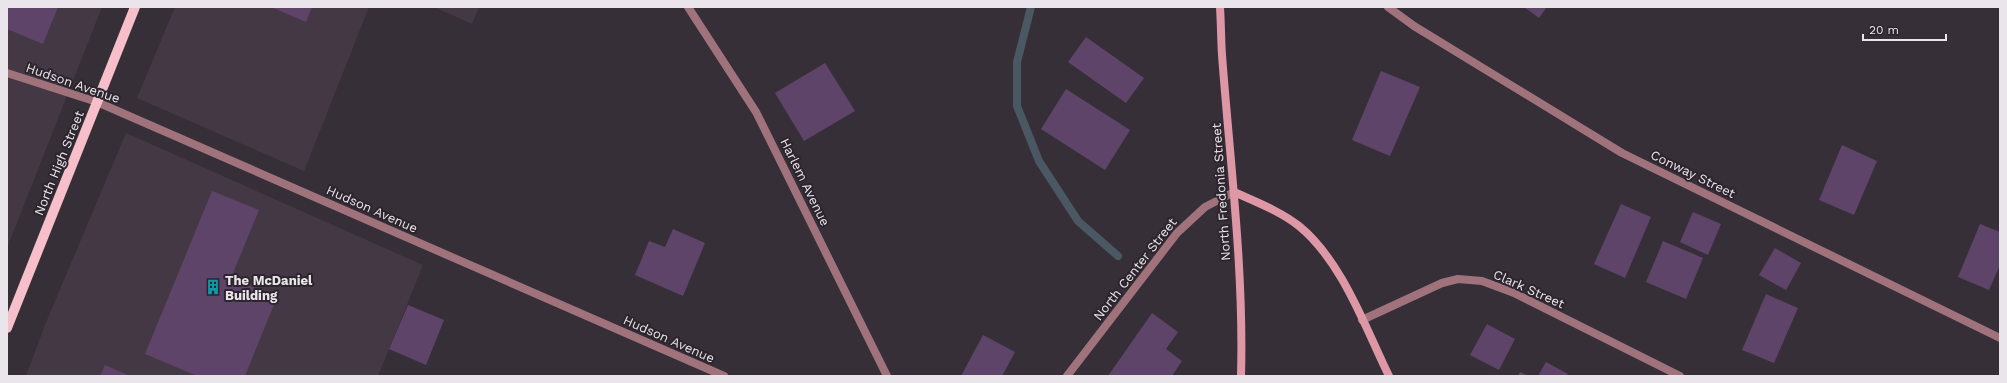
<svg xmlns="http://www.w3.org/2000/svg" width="2007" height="383" font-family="'Work Sans',sans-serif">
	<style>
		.built { fill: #443844 }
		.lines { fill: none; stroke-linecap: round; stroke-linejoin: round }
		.stream { stroke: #495863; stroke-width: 8 }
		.building { fill: #5e4469 }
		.street { stroke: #a0737c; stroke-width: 8 }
		.secondary { stroke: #dd97a5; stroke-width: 8 }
		.primary { stroke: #f7bfca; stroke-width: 10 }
		.labels { text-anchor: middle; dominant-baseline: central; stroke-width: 4; stroke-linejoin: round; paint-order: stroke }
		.street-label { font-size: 13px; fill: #eae5ea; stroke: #2d252d }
		.poi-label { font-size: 13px; font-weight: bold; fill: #eae5ea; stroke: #2d252d; text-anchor: start }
	</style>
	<rect width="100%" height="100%" fill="#372f38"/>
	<path class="built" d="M 7,7 L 102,7 L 7,248 Z
		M 175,7 L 369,7 L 304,171 L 137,98 Z
		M 434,7 L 479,7 L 472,24 Z
		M 126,133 L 423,265 L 378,376 L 26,376 L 45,325 Z"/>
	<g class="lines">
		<path class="stream" d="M 1031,7 L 1017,62 L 1017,106 L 1039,161 L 1078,221 L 1118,256"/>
	</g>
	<path class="building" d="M 7,7 L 58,7 L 43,44 L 7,29 Z
		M 271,7 L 312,7 L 306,22 Z
		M 1524,7 L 1547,7 L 1539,18 Z
		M 1086,37 L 1144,78 L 1126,103 L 1068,62 Z
		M 825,63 L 855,111 L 804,141 L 775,93 Z
		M 1381,71 L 1420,87 L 1390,156 L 1352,140 Z
		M 1066,89 L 1130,130 L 1105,170 L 1041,129 Z
		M 1842,145 L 1877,161 L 1854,215 L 1819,200 Z
		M 212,191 L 259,210 L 231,278 L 277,297 L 245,376 L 197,376 L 145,354 Z
		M 1621,204 L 1651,217 L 1625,278 L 1594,264 Z
		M 1693,212 L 1721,224 L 1708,255 L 1680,242 Z
		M 1980,224 L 2000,232 L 2000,265 L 1989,290 L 1958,277 Z
		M 673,229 L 705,243 L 683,296 L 635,275 L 649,241 L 665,247 Z
		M 1663,241 L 1703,258 L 1686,299 L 1646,282 Z
		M 1775,248 L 1801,263 L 1786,290 L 1759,275 Z
		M 1766,294 L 1798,308 L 1774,363 L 1742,350 Z
		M 408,305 L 444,320 L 426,365 L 389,349 Z
		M 1152,313 L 1178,332 L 1166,349 L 1182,361 L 1172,376 L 1108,376 Z
		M 1487,324 L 1515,339 L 1499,370 L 1470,355 Z
		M 983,335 L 1015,352 L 1002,376 L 961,376 Z
		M 1546,362 L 1568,374 L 1566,376 L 1538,376 Z
		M 105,365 L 130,376 L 100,376 Z
		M 1520,372 L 1529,376 L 1518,376 Z"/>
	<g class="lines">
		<path class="street" d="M 688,7 L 756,112 L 887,376
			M 1388,7 L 1414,26 L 1622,153 L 2000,338
			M 7,73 L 97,102 L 724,376
			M 1362,320 L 1442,283 L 1458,279 L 1482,281 L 1514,293 L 1680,376
			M 1067,376 L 1177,233 L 1205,207 L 1234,192"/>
		<path class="secondary" d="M 1220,7 C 1221,23 1221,39 1222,55 C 1230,162 1244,269 1241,376
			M 1234,192 C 1256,202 1280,211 1299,226 C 1342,261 1365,327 1389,376"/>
		<path class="primary" d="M 7,328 L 135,7"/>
	</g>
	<defs>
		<symbol id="building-bare" viewBox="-9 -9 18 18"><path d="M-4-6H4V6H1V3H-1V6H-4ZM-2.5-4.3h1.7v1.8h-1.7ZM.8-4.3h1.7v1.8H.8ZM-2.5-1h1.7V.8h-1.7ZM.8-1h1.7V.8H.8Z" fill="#0f9aa8" stroke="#2d252d" stroke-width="2.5" paint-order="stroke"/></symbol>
	</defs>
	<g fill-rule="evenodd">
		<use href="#building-bare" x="202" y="276" width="22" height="22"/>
	</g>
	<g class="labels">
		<g class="street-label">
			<text transform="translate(73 83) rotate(19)">Hudson Avenue</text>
			<text transform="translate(59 163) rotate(-68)">North High Street</text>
			<text transform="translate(1693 174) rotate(26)">Conway Street</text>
			<text transform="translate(805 182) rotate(64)">Harlem Avenue</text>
			<text transform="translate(1221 192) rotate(-94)">North Fredonia Street</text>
			<text transform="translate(372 209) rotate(24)">Hudson Avenue</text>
			<text transform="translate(1135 269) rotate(-52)">North Center Street</text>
			<text transform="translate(1529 289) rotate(24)">Clark Street</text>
			<text transform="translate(669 339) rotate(24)">Hudson Avenue</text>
		</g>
		<g class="poi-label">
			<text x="225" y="280">The McDaniel<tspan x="225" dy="15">Building</tspan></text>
		</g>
	</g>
	<rect width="2007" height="383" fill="none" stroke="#eae5ea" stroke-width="16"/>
	<path d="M1863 34v6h83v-6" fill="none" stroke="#eae5ea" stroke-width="2"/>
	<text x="1869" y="34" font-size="12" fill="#eae5ea" stroke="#2d252d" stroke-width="3" paint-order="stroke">20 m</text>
</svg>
